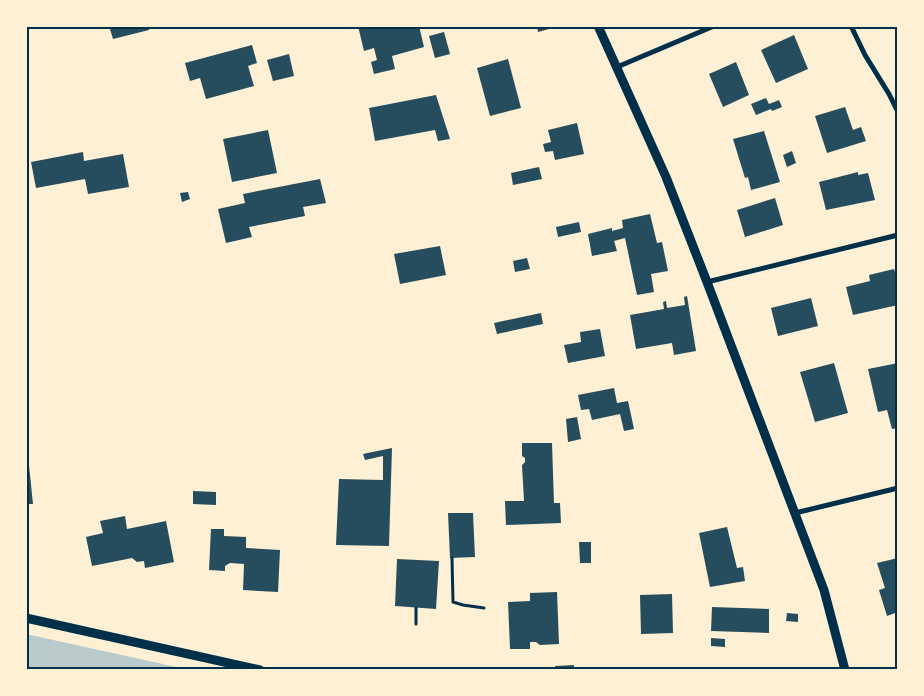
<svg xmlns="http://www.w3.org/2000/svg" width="924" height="696" font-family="'DM Sans',sans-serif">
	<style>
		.green { fill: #b9caca }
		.building { fill: #264d5e }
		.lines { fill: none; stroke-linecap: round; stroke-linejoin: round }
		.path { stroke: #003049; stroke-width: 3 }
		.minor { stroke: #003049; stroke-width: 5 }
		.tertiary { stroke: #003049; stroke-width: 9 }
		.neatline { fill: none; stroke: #003049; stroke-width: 2 }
	</style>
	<rect width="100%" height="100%" fill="#fdf0d5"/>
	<path class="green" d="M 26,634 L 190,670 L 26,670 Z"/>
	<path class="building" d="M 109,26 L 148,26 L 149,30 L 113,39 Z
		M 358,26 L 419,26 L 424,47 L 392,56 L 395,69 L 374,74 L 371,62 L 377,60 L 374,48 L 364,51 Z
		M 537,26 L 556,26 L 556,27 L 538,32 Z
		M 444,32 L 450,54 L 435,58 L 429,36 Z
		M 794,35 L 808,69 L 776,83 L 761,50 Z
		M 252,45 L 257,63 L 248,66 L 254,86 L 206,99 L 200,78 L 190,81 L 185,63 Z
		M 289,54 L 294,76 L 273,81 L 267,60 Z
		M 508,59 L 521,108 L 490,116 L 477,68 Z
		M 736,62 L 749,95 L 723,107 L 709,74 Z
		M 436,95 L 450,139 L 438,141 L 435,130 L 375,141 L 369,108 Z
		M 766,98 L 769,104 L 779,100 L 782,107 L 772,111 L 771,109 L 756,115 L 751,104 Z
		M 845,107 L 853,130 L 861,127 L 866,141 L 827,153 L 815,116 Z
		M 577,123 L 584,154 L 555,160 L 553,151 L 545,152 L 543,144 L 551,142 L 548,130 Z
		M 268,130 L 277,173 L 232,182 L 223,139 Z
		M 764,131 L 780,182 L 751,190 L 748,177 L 745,178 L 733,139 Z
		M 792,151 L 796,163 L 787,167 L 783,155 Z
		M 83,152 L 84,161 L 123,154 L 129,187 L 88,194 L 85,179 L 36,188 L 31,162 Z
		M 539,167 L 542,179 L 513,185 L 511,173 Z
		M 858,172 L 858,175 L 868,173 L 875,200 L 826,210 L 819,182 Z
		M 320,179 L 326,203 L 303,207 L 305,216 L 249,227 L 252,237 L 226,243 L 218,209 L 245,203 L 243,194 Z
		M 188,192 L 190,199 L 182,202 L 180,193 Z
		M 775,198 L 783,225 L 745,237 L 737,210 Z
		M 650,214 L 657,243 L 662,242 L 668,271 L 651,274 L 654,292 L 637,295 L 625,238 L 614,241 L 617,251 L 592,256 L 588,234 L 612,228 L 612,231 L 623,228 L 622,220 Z
		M 579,222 L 581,232 L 558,237 L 556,227 Z
		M 440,246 L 446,275 L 400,284 L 394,254 Z
		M 527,258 L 530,269 L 515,272 L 513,261 Z
		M 894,269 L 896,275 L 898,274 L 898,305 L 853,315 L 846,287 L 870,281 L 869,275 Z
		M 687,296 L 696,351 L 674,355 L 672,343 L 636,349 L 630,315 L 664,309 L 663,302 L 666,301 L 667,308 L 685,305 L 684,297 Z
		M 811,298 L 818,326 L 778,336 L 771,308 Z
		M 541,313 L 543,324 L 497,334 L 494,323 Z
		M 600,329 L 605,356 L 568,363 L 564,345 L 581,342 L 580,332 Z
		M 834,363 L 848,413 L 815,422 L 800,372 Z
		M 898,363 L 898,428 L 892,429 L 887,410 L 878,412 L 868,369 Z
		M 614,388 L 617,403 L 628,401 L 634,429 L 624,431 L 620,414 L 592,420 L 589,409 L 581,410 L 578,395 Z
		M 577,417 L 581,439 L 568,442 L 566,419 Z
		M 522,443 L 552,443 L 554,503 L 560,503 L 561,523 L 506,525 L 505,501 L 524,501 L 522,465 L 525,462 L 525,458 L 522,456 Z
		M 392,448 L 389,546 L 336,545 L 339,479 L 383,480 L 383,456 L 365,460 L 363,454 Z
		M 26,456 L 28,456 L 33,504 L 26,504 Z
		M 193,491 L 216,492 L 216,505 L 193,504 Z
		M 448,513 L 473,513 L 475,557 L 450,558 Z
		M 125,516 L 127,529 L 166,521 L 174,562 L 145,568 L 144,561 L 137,562 L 132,558 L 92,566 L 86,537 L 103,533 L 100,521 Z
		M 727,527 L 737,568 L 743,567 L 745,581 L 710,587 L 699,533 Z
		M 211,529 L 224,529 L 224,536 L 246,537 L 246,548 L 280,550 L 278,592 L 243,590 L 244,564 L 230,563 L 225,566 L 225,571 L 209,570 Z
		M 579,542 L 591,542 L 591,563 L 580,563 Z
		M 898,558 L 898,612 L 887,616 L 879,590 L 885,588 L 877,563 Z
		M 397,559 L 439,561 L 436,609 L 395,606 Z
		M 557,592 L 559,644 L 540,645 L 536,642 L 530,642 L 530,649 L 510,649 L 508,602 L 530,601 L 530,593 Z
		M 672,594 L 673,633 L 641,634 L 640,595 Z
		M 712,607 L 769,609 L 769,633 L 711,631 Z
		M 787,613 L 798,614 L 798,622 L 786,621 Z
		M 711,638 L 725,639 L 725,647 L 711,646 Z
		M 574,665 L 574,670 L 556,670 L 555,666 Z"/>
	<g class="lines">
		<path class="path" d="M 452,558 L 453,602 L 463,605 L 484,608
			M 416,624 L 416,608"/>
		<path class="minor" d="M 851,26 L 865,55 L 889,94 L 898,112
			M 617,67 L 714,26
			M 707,282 L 898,235
			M 795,513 L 898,488"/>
		<path class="tertiary" d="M 598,26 L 666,177 L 707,282 L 824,590 L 845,670
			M 26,618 L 260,670"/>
	</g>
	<rect width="924" height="696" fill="none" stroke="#fdf0d5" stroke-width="55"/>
	<rect x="28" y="28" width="868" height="640" class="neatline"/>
</svg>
